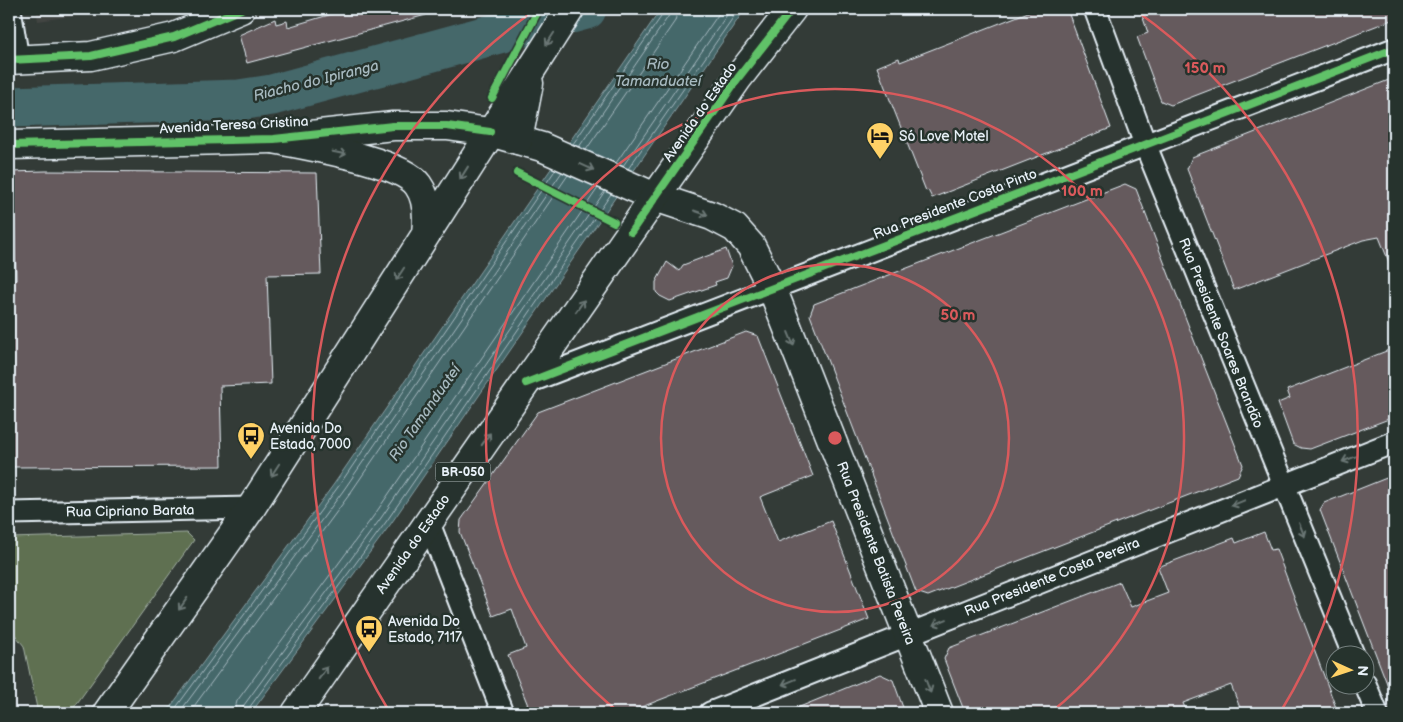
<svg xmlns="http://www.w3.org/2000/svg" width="1403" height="722" font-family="'Balsamiq Sans',sans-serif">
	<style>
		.built { fill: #424442 }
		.green { fill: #5e6f51; stroke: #a3b0a4 }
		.water { fill: #45676b; stroke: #869ea3 }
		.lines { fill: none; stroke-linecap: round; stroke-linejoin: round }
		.shore { stroke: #a7bac0; stroke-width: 1 }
		.river { stroke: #45676b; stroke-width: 41 }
		.building { fill: #655a5d; stroke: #e8f1f8 }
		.street-casing { stroke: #e8f1f8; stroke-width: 25 }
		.secondary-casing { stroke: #e8f1f8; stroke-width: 31 }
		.highway-casing { stroke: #e8f1f8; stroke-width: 31 }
		.street { stroke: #26332d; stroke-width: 21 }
		.secondary { stroke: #26332d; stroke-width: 28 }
		.highway { stroke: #26332d; stroke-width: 28 }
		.cycleway-casing { stroke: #26332d; stroke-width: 11 }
		.cycleway { stroke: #61c268; stroke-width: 8 }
		.oneway { stroke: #6a7674 }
		.ring { fill: none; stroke: #da5a5c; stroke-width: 2.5 }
		.labels { text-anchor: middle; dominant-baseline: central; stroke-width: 5; stroke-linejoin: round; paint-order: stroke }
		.shield { fill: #26332d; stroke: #aeb8bb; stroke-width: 1 }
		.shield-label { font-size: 12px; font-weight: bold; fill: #e8f1f8 }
		.street-label { font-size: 14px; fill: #e8f1f8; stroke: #26332d }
		.poi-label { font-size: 14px; fill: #e8f1f8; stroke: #26332d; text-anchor: start }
		.water-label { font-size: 15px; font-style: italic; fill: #a7bac0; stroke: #26332d }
		.centre { fill: #da5a5c; stroke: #26332d; stroke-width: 2.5 }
		.ring-label { font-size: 15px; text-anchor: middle; font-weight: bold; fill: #da5a5c; stroke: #26332d; stroke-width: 5; stroke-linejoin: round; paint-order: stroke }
	</style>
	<rect width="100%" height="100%" fill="#333b37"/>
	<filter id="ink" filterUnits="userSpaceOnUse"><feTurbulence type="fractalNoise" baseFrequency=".02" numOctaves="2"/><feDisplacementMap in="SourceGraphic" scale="10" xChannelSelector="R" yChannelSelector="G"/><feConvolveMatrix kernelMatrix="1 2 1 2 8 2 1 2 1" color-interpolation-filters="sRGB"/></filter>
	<g filter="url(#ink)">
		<path class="built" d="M 36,9 L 122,9 L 38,21 Z"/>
		<path class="green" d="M 187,533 L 194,540 L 70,713 L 38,713 L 24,646 L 9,627 L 9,538 Z"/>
		<path class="water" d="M 661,9 L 745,9 L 390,525 L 251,713 L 166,713 L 334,484 Z"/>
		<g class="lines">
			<path class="shore" d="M 573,144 L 663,14 L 664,9
				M 579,147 L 668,17 L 671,9
				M 586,150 L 675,21 L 678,9
				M 616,163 L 722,9
				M 623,166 L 731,9
				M 628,169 L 739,9
				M 172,713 L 338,487 L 556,169
				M 179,713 L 343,491 L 562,172
				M 189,713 L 349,495 L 568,175
				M 234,713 L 237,701 L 375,514 L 598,188
				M 241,713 L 244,705 L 381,518 L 605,191
				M 248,713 L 249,708 L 386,522 L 611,194"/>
			<path class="river" d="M 9,107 L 239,100 L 272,95 L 586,9"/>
		</g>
		<path class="building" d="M 349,9 L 425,9 L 426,15 L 247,63 L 239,35 L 275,19 L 276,24 L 287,21 L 288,27 Z
			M 1036,9 L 1067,9 L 1111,128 L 932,198 L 928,190 L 926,191 L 877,67 L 899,58 L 900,62 Z
			M 1140,9 L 1394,9 L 1394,19 L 1171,105 L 1161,101 L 1137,37 L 1148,33 Z
			M 1394,78 L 1394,272 L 1393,272 L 1379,237 L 1363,240 L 1234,290 L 1187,169 L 1192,157 Z
			M 46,171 L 317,173 L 321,274 L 267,275 L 271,384 L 220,386 L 222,466 L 9,467 L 9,280 L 16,280 L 14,199 L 9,200 L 9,172 Z
			M 1125,184 L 1136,189 L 1194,340 L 1243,465 L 1238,476 L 928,596 L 916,592 L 810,315 L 814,304 Z
			M 726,249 L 732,266 L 727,278 L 715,282 L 716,285 L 670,301 L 660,296 L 656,292 L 656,282 L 667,262 L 679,271 L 683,265 Z
			M 746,332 L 758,336 L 813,476 L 760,497 L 778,542 L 831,521 L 869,619 L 626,713 L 531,713 L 508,655 L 526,648 L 512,609 L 493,616 L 460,532 L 461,520 L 538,412 Z
			M 1394,348 L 1394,417 L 1310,449 L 1301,448 L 1293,444 L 1278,403 L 1290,398 L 1287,390 Z
			M 1394,475 L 1394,699 L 1393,699 L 1320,510 L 1324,503 Z
			M 1264,532 L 1271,550 L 1276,549 L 1338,713 L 1242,713 L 1231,685 L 1183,703 L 1187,713 L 965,713 L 944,659 L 949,648 L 1120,582 L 1131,607 L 1168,593 L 1158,567 L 1234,538 L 1236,543 Z
			M 880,674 L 893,680 L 905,713 L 785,713 Z"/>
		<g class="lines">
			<defs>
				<path id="street" d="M 10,9 L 18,60
					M 1095,9 L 1145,144 L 1353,654
					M 526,383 L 1394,49
					M 9,513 L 251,508
					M 428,521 L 503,713
					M 1365,684 L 1377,713
					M 710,713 L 1394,442"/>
				<path id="secondary" d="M 9,60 L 91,56 L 174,37 L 241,9
					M 9,145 L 274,139 L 393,126 L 447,126 L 490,132 L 542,147 L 655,197 L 712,216 L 735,228 L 751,246 L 772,288 L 939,713"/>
				<path id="highway" d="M 274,139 C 306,146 400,160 418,185 C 428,199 428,216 426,233
					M 518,140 L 529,83
					M 107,713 L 251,508 L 570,9
					M 296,713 L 738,78 L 792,9"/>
			</defs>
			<use href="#street" class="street-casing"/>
			<use href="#secondary" class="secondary-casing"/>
			<use href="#highway" class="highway-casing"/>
			<use href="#street" class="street"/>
			<use href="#secondary" class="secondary"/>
			<use href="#highway" class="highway"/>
			<defs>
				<path id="cycleway" d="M 9,60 L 91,56 L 174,37 L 241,9
					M 492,98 L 539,9
					M 9,145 L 274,139 L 393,126 L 447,126 L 490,132
					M 517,173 L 614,222
					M 631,232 L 738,78 L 792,9
					M 526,383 L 1394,49"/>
			</defs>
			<use href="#cycleway" class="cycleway-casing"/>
			<use href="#cycleway" class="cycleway"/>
		</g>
		<defs><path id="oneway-shaft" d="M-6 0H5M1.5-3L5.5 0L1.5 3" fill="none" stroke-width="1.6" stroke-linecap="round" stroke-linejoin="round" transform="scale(1.25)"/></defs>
		<g class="oneway">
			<use href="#oneway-shaft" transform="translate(550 39) rotate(123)"/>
			<use href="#oneway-shaft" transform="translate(339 153) rotate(12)"/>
			<use href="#oneway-shaft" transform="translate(587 167) rotate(24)"/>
			<use href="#oneway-shaft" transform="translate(464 173) rotate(122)"/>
			<use href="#oneway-shaft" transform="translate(701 213) rotate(19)"/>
			<use href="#oneway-shaft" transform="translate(400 274) rotate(123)"/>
			<use href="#oneway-shaft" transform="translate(580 306) rotate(-55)"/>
			<use href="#oneway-shaft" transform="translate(791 339) rotate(68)"/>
			<use href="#oneway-shaft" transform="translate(486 439) rotate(-55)"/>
			<use href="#oneway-shaft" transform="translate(1349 459) rotate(159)"/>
			<use href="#oneway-shaft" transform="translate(275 470) rotate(123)"/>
			<use href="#oneway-shaft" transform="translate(1238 503) rotate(158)"/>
			<use href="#oneway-shaft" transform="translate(1302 530) rotate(68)"/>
			<use href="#oneway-shaft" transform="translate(183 604) rotate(125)"/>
			<use href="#oneway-shaft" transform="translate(940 622) rotate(158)"/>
			<use href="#oneway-shaft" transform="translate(323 673) rotate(-55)"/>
			<use href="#oneway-shaft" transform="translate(789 682) rotate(158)"/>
			<use href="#oneway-shaft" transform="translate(928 686) rotate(69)"/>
		</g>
	</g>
	<g class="ring">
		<circle cx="835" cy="438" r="174"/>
		<path d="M620 713A349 349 0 1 1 1050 713"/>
		<path d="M389 711A523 523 0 0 1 535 10M1135 10A523 523 0 0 1 1281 711"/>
	</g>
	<defs>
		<symbol id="hotel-pin" viewBox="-11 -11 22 30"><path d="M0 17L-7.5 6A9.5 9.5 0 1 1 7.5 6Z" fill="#ffd166" stroke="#26332d"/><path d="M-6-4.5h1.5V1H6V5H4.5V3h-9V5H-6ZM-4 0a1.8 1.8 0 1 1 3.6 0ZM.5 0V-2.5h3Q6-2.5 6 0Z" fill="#111"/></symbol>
		<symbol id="bus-pin" viewBox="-11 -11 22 30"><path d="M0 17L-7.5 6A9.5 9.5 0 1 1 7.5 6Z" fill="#ffd166" stroke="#26332d"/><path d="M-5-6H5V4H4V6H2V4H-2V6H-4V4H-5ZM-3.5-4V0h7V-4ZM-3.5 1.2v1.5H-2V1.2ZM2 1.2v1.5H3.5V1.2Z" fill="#111"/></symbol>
	</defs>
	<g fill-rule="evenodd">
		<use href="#hotel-pin" x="864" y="120" width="32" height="43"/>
		<use href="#bus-pin" x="235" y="420" width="32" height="43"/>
		<use href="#bus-pin" x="353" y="613" width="32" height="43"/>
	</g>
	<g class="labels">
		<rect class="shield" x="435.5" y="462.5" width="55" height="19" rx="4"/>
		<g class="shield-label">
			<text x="463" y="472">BR-050</text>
		</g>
		<g class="street-label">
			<text transform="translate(700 112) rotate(-55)">Avenida do Estado</text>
			<text transform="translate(234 125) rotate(-3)">Avenida Teresa Cristina</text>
			<text transform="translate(955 204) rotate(-21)">Rua Presidente Costa Pinto</text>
			<text transform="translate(1221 333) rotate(68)">Rua Presidente Soares Brandão</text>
			<text transform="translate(130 511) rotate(-1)">Rua Cipriano Barata</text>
			<text transform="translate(413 544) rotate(-55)">Avenida do Estado</text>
			<text transform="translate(876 553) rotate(69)">Rua Presidente Batista Pereira</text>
			<text transform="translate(1052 577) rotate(-22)">Rua Presidente Costa Pereira</text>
		</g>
		<g class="poi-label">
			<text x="899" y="136">Só Love Motel</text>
			<text x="270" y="428">Avenida Do<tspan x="270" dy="16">Estado, 7000</tspan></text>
			<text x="388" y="621">Avenida Do<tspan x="388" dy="16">Estado, 7117</tspan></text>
		</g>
		<g class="water-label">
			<text x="658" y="64">Rio<tspan x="658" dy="17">Tamanduateí</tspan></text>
			<text transform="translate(316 81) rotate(-14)">Riacho do Ipiranga</text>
			<text transform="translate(425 413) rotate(-55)">Rio Tamanduateí</text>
		</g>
	</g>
	<circle cx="835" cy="438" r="8" class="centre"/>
	<g class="ring-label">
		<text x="1205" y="73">150 m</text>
		<text x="1082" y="196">100 m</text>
		<text x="958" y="320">50 m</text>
	</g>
	<rect width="1403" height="722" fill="none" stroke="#26332d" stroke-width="30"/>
	<rect x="15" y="15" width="1373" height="692" fill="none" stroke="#e8f1f8" stroke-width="2" filter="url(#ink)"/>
	<g transform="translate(1350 670) rotate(93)"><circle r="24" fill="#26332d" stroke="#747f7e"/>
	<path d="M0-4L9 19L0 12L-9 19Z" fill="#ffd166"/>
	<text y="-8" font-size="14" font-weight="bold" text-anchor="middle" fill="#e8f1f8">N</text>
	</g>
</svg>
